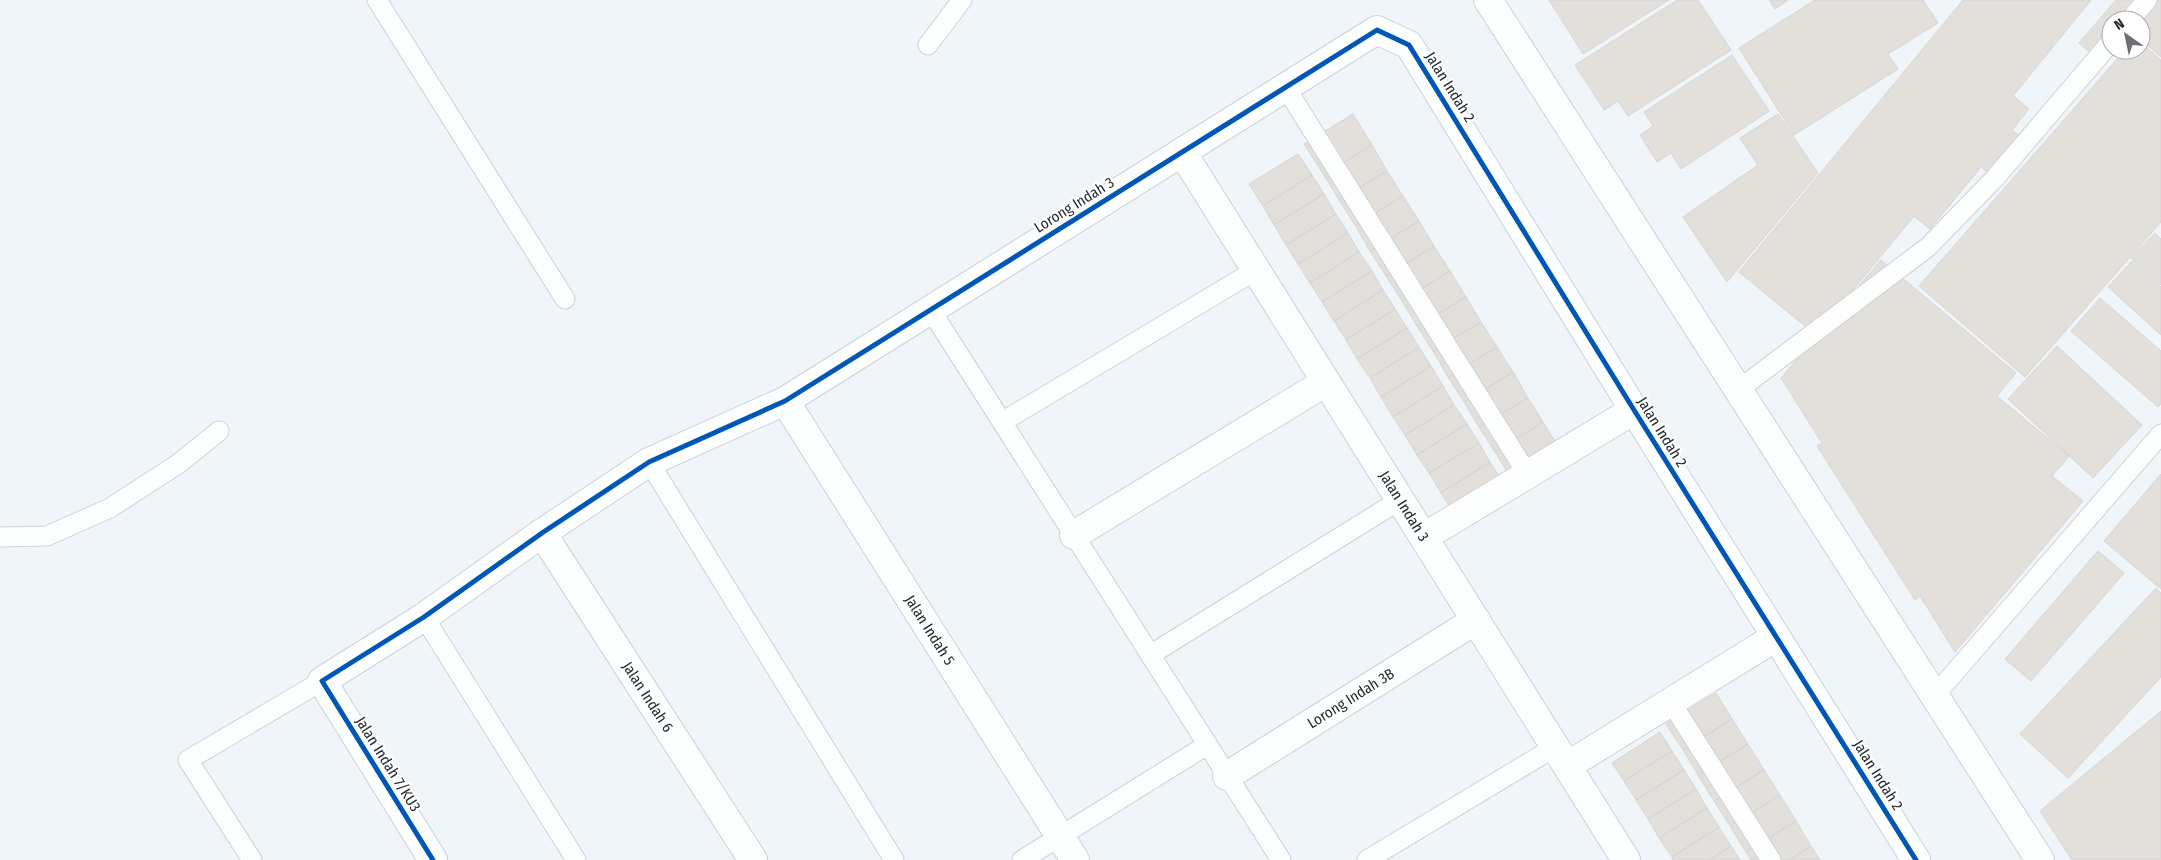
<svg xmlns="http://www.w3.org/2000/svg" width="2161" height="860" font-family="'Fira Sans Condensed',sans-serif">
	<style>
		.building { fill: #e3dfdb; stroke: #d4d5d5 }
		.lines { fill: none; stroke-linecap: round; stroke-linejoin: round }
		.lane-casing { stroke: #cdd1d4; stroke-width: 21 }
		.street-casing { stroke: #cdd1d4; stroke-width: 30 }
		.lane { stroke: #fdfefe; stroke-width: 19 }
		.street { stroke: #fdfefe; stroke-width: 28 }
		.cycleway-casing { stroke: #fff; stroke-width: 8 }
		.cycleway { stroke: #0057b8; stroke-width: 5 }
		.labels { text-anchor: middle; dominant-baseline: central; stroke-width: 4; stroke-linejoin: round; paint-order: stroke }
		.street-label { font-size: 15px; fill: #25292c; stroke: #fff }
	</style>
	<rect width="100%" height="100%" fill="#f0f5f9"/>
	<path class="building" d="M 1549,0 L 1669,0 L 1583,54 Z
		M 1677,0 L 1698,0 L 1731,50 L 1628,116 L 1618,101 L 1604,110 L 1575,65 Z
		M 1769,0 L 1788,0 L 1775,9 Z
		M 1815,0 L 1923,0 L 1938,23 L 1888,54 L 1898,69 L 1794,135 L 1739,48 Z
		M 1963,0 L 2091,0 L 2013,96 L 2029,109 L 2012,130 L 2021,137 L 1991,175 L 1981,167 L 1930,229 L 1914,216 L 1816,335 L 1739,272 Z
		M 2116,0 L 2161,0 L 2161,57 L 2141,40 L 2141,20 L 2111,20 L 2111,50 L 2104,64 L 2079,43 Z
		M 2141,43 L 2161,60 L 2161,222 L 2025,377 L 1919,286 L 2125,50 L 2141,50 Z
		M 1732,55 L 1769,111 L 1681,169 L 1671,153 L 1657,162 L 1640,135 L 1653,126 L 1644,112 Z
		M 1353,114 L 1372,145 L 1324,175 L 1304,144 Z
		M 1778,114 L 1818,173 L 1727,282 L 1683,217 L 1758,165 L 1740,138 Z
		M 1372,145 L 1387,171 L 1339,200 L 1324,175 Z
		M 1298,154 L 1312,175 L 1263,206 L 1249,184 Z
		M 1387,171 L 1403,196 L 1355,225 L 1339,200 Z
		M 1312,175 L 1324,194 L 1274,225 L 1263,206 Z
		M 1324,194 L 1336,214 L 1286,245 L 1274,225 Z
		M 1403,196 L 1419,221 L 1370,251 L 1355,225 Z
		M 1336,214 L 1348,233 L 1298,264 L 1286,245 Z
		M 1419,221 L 1434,246 L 1386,276 L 1370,251 Z
		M 1348,233 L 1359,252 L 1310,283 L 1298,264 Z
		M 2155,233 L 2161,239 L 2161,285 L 2131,258 Z
		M 1434,246 L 1450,271 L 1402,301 L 1386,276 Z
		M 1359,252 L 1372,271 L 1322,302 L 1310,283 Z
		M 1881,260 L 2016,373 L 1997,396 L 2069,456 L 2052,476 L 2083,501 L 1955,652 L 1920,596 L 1915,600 L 1817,446 L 1822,443 L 1781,378 Z
		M 2132,261 L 2161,287 L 2161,335 L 2108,287 Z
		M 1372,271 L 1383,290 L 1334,321 L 1322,302 Z
		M 1450,271 L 1466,297 L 1417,326 L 1402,301 Z
		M 1383,290 L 1395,309 L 1346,340 L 1334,321 Z
		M 1466,297 L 1481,322 L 1433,351 L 1417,326 Z
		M 2100,298 L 2161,351 L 2161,404 L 2158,407 L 2071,331 Z
		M 1395,309 L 1407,328 L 1357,359 L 1346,340 Z
		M 1481,322 L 1497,347 L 1448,377 L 1433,351 Z
		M 1407,328 L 1419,347 L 1370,378 L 1357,359 Z
		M 2057,346 L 2142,425 L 2093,478 L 2008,399 Z
		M 1419,347 L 1431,366 L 1381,397 L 1370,378 Z
		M 1497,347 L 1513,372 L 1464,402 L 1448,377 Z
		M 1431,366 L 1443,386 L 1393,417 L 1381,397 Z
		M 1513,372 L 1528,398 L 1479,427 L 1464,402 Z
		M 1443,386 L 1454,405 L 1405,435 L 1393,417 Z
		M 1528,398 L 1543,422 L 1495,452 L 1479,427 Z
		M 1454,405 L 1467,424 L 1417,455 L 1405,435 Z
		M 1543,422 L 1559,448 L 1511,478 L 1495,452 Z
		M 1467,424 L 1479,443 L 1429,473 L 1417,455 Z
		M 1479,443 L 1490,462 L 1441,493 L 1429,473 Z
		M 1490,462 L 1502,481 L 1453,512 L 1441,493 Z
		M 2161,474 L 2161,589 L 2104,541 Z
		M 2098,551 L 2124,573 L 2031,681 L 2005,659 Z
		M 2156,588 L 2161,593 L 2161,677 L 2068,778 L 2020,734 Z
		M 1716,693 L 1732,719 L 1683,750 L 1666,724 Z
		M 2161,711 L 2161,860 L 2072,860 L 2040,811 Z
		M 1732,719 L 1748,744 L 1698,775 L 1683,750 Z
		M 1660,732 L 1672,751 L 1624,781 L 1612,763 Z
		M 1748,744 L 1764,770 L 1714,801 L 1698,775 Z
		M 1672,751 L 1684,770 L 1636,800 L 1624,781 Z
		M 1684,770 L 1696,789 L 1648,819 L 1636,800 Z
		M 1764,770 L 1780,795 L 1730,826 L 1714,801 Z
		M 1696,789 L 1707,808 L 1659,838 L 1648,819 Z
		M 1780,795 L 1796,821 L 1746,852 L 1730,826 Z
		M 1707,808 L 1719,827 L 1672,857 L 1659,838 Z
		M 1796,821 L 1811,846 L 1789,860 L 1751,860 L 1746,852 Z
		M 1719,827 L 1731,846 L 1709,860 L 1673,860 L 1672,857 Z
		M 1731,846 L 1740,860 L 1709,860 Z
		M 1811,846 L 1820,860 L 1789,860 Z"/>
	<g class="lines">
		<defs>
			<path id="lane" d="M 377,0 L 565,299
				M 2130,20 L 2147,0
				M 928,45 L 962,0
				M 1286,88 L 1528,475
				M 930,309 L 1281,860
				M 1738,390 L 1928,247 L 1995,178 L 2111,42
				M 1002,422 L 1256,270
				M 649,462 L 894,860
				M 0,537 L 47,536 L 110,508 L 178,464 L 219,431
				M 424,617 L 576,860
				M 1150,655 L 1400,500
				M 1935,695 L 2161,434
				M 1671,702 L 1771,860
				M 252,860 L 188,760 L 322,681
				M 1022,860 L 1207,745
				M 1367,860 L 1555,747"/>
			<g id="street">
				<path d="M 1488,0 L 2040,860"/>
				<path id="s1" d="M 1182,152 L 1626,860"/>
				<path id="s2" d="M 785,401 L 1075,860"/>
				<path id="s3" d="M 542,533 L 753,860"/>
				<path d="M 1074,535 L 1326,382"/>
				<path d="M 1424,537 L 1634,410"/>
				<path d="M 1567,766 L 1776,637"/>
				<path id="s4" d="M 1227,776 L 1476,620"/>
				<path d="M 433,860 L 322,681 L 424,617 L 542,533 L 649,462 L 785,401 L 1377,30 L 1409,45 L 1634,410 L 1916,860"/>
			</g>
		</defs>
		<use href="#lane" class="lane-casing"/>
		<use href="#street" class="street-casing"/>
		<use href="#lane" class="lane"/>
		<use href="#street" class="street"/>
		<defs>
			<path id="cycleway" d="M 433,860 L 322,681 L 424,617 L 542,533 L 649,462 L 785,401 L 1377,30 L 1409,45 L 1634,410 L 1916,860"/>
		</defs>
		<use href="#cycleway" class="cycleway-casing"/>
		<use href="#cycleway" class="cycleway"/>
	</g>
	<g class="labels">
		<g class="street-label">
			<text transform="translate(1450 87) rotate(58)">Jalan Indah 2</text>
			<text transform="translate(1074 205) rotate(-32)">Lorong Indah 3</text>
			<text transform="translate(1662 432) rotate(58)">Jalan Indah 2</text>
			<text stroke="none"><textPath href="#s1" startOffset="418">Jalan Indah 3</textPath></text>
			<text stroke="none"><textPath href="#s2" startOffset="271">Jalan Indah 5</textPath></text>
			<text stroke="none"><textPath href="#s3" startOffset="195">Jalan Indah 6</textPath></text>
			<text stroke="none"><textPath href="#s4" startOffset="146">Lorong Indah 3B</textPath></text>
			<text transform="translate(388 764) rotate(58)">Jalan Indah 7/KU3</text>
			<text transform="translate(1878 775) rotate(58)">Jalan Indah 2</text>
		</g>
	</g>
	<g transform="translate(2126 35) rotate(327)"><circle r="24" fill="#ffffff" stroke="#a8a9ab"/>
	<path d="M0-4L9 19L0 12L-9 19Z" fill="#6c7074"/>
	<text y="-8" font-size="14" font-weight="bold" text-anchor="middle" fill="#25292c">N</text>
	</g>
</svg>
